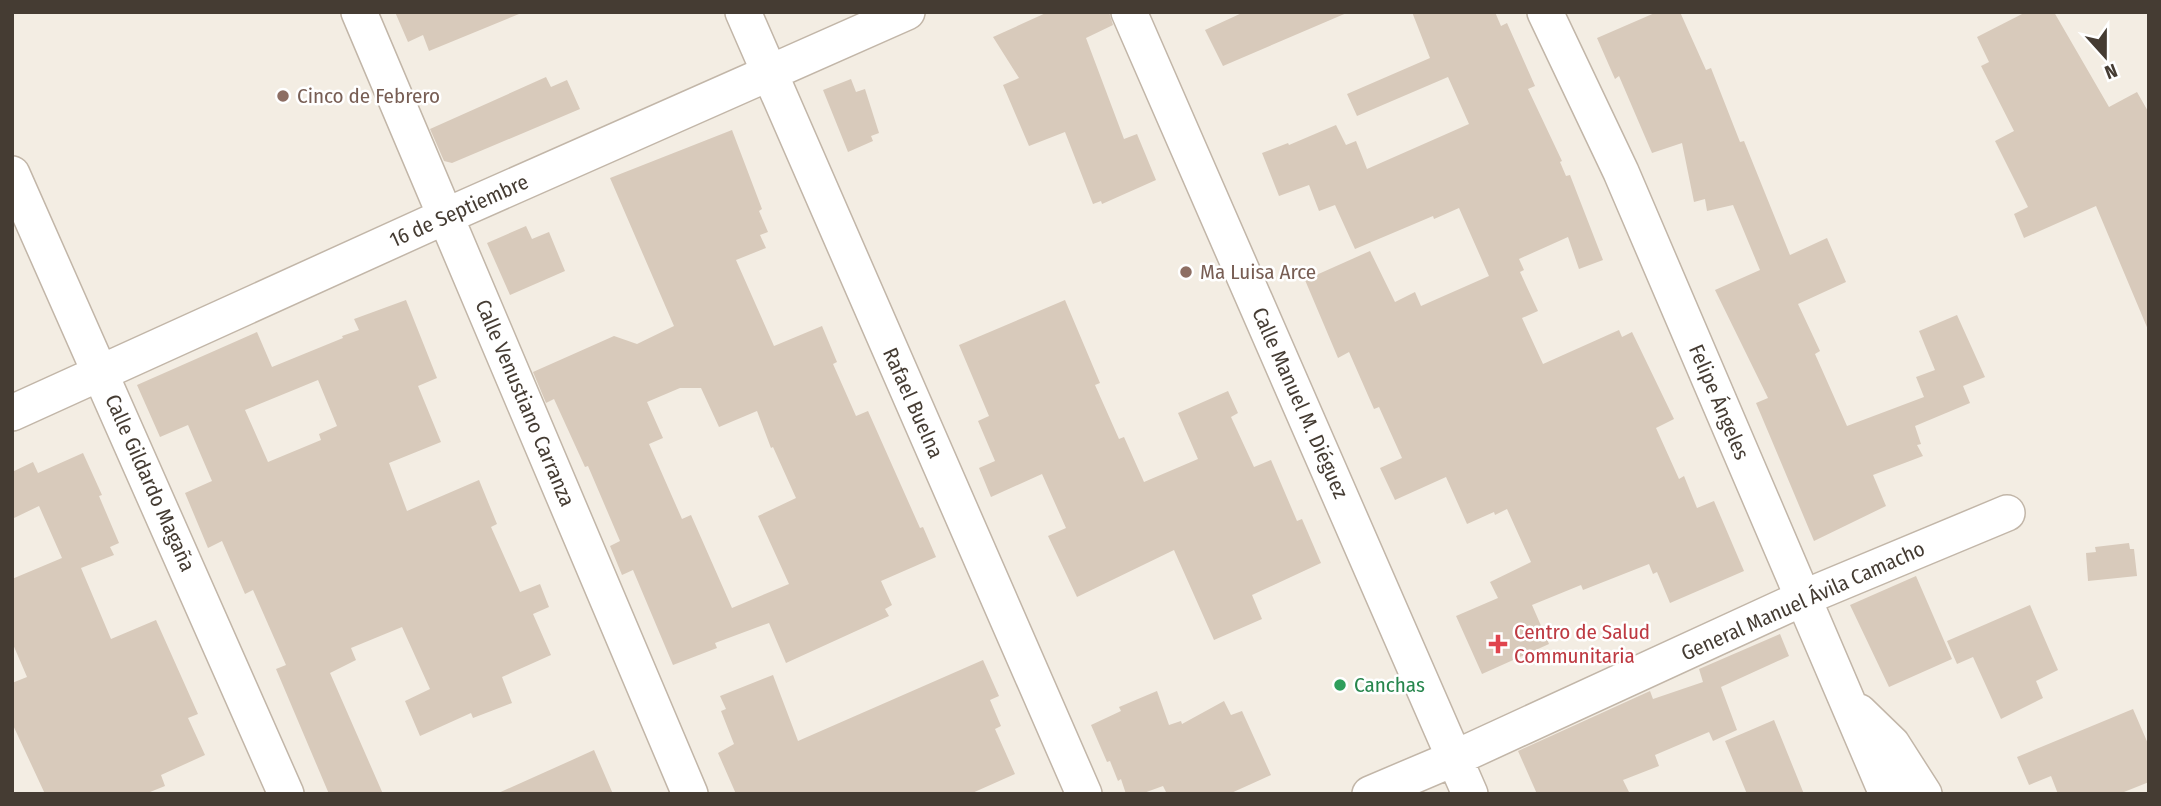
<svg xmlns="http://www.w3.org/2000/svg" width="2161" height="806" font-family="'Fira Sans Condensed',sans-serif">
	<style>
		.building { fill: #d8cabb; fill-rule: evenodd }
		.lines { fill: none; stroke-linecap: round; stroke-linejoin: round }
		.minor-casing { stroke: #c2b6a8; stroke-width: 38 }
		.minor { stroke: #fff; stroke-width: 35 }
		.education-dot { fill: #8d6e63; stroke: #fff; stroke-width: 2.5 }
		.health-dot { fill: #e0444e; stroke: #fff; stroke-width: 2.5 }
		.leisure-dot { fill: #2e9e5b; stroke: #fff; stroke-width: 2.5 }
		.labels { text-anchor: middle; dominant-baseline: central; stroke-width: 5; stroke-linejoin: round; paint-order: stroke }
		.education-label { font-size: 21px; fill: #785e54; stroke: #fff; text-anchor: start }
		.street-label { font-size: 21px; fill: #453c33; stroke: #fff }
		.health-label { font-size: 21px; fill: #be3a42; stroke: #fff; text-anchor: start }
		.leisure-label { font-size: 21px; fill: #27864d; stroke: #fff; text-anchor: start }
	</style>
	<rect width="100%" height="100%" fill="#f3ede3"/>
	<path class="building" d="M 395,12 L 518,12 L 519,14 L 429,51 L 423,35 L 408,42 Z
		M 1048,12 L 1109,12 L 1113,25 L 1086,38 L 1124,139 L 1137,134 L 1156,180 L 1102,204 L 1101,201 L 1093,204 L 1065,132 L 1029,146 L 1003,85 L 1019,78 L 993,37 Z
		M 1244,12 L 1349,12 L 1223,66 L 1205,30 Z
		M 1412,12 L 1495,12 L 1501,26 L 1507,23 L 1535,86 L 1528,89 L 1562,161 L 1560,162 L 1566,176 L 1570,175 L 1603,260 L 1579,269 L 1568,237 L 1519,259 L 1524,270 L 1520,272 L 1538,311 L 1522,318 L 1543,364 L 1619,330 L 1622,337 L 1632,332 L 1674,419 L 1656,428 L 1679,479 L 1684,476 L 1697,508 L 1714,501 L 1744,571 L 1670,603 L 1657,572 L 1653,574 L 1649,564 L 1583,590 L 1581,585 L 1532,605 L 1549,644 L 1482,674 L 1456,616 L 1498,598 L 1490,582 L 1531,562 L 1507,509 L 1495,515 L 1494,512 L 1467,524 L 1446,477 L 1395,500 L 1380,468 L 1402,458 L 1379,407 L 1374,409 L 1349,352 L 1338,358 L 1305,280 L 1370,251 L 1395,302 L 1415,292 L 1421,306 L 1489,276 L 1459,208 L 1434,219 L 1433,216 L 1355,249 L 1335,205 L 1319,211 L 1309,185 L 1279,196 L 1262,153 L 1288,143 L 1289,145 L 1336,125 L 1346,145 L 1356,141 L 1367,169 L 1469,124 L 1448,77 L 1357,116 L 1347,94 L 1430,58 Z
		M 1657,12 L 1680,12 L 1706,70 L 1711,68 L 1740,142 L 1744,141 L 1790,255 L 1827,238 L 1846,282 L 1798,304 L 1820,351 L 1815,354 L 1847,426 L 1924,397 L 1916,377 L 1935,370 L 1919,331 L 1957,315 L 1985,377 L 1963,386 L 1970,403 L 1915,426 L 1921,444 L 1917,445 L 1923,456 L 1873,475 L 1886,506 L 1814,541 L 1756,403 L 1768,398 L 1715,290 L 1760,270 L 1733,205 L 1707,211 L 1705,199 L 1694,202 L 1682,143 L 1652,153 L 1619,76 L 1615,79 L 1597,38 Z
		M 2026,12 L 2054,12 L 2109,107 L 2137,92 L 2149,113 L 2149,332 L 2096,206 L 2024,238 L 2014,214 L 2028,207 L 1995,141 L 2014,131 L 1981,66 L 1989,62 L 1977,37 Z
		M 546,77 L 551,87 L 567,80 L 580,109 L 452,163 L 444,161 L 430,129 Z
		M 851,79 L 856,92 L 865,89 L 879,133 L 871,136 L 873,141 L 848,152 L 823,90 Z
		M 732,130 L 762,209 L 759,211 L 768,232 L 760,235 L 766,248 L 736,260 L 774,346 L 822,326 L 837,362 L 833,364 L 856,416 L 868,411 L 920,528 L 923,527 L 936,557 L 881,581 L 892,605 L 885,609 L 889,616 L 786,663 L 769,623 L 715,643 L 717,648 L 673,665 L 633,570 L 622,575 L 610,546 L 620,541 L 588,466 L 585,467 L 554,399 L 546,403 L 533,372 L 614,336 L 637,344 L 674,326 L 610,178 ZM 680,388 L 701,388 L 719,427 L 757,411 L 771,448 L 773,447 L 796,498 L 758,516 L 789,584 L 732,608 L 691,515 L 682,519 L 649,444 L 663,438 L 647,402 Z
		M 526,226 L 532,239 L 549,232 L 565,271 L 510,295 L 487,243 Z
		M 406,300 L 437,378 L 418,386 L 441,442 L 389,463 L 407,511 L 479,480 L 497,524 L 491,527 L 520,592 L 540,584 L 549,607 L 533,614 L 551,655 L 502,677 L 512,703 L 473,718 L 471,713 L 420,736 L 405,701 L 430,689 L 402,627 L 351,648 L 356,660 L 330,673 L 383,794 L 329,794 L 276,669 L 286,665 L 253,590 L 245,594 L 222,541 L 208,548 L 185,493 L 212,481 L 188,425 L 160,437 L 137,385 L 257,332 L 272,367 L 343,338 L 342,336 L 359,330 L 354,319 ZM 318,380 L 337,426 L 319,434 L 321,440 L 268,462 L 245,410 Z
		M 1065,300 L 1100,383 L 1095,385 L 1119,439 L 1124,437 L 1144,482 L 1198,459 L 1178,413 L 1228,391 L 1238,413 L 1231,417 L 1254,467 L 1271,460 L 1297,521 L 1302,519 L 1321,563 L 1252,595 L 1262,619 L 1214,640 L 1174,550 L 1077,597 L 1048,536 L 1066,528 L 1042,474 L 991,497 L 979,468 L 995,461 L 978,421 L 989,416 L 959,345 Z
		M 83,453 L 102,495 L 99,496 L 119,543 L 110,547 L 114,555 L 81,568 L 111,639 L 156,620 L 198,714 L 188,718 L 205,755 L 161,775 L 165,786 L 145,794 L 45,794 L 12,723 L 12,683 L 27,677 L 12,642 L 12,579 L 62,558 L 39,506 L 12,519 L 12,472 L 33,462 L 38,473 Z
		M 2129,543 L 2130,549 L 2134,549 L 2137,576 L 2088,581 L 2086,553 L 2096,552 L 2095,547 Z
		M 1916,576 L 1952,659 L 1889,687 L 1850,605 Z
		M 2030,605 L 2058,670 L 2036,681 L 2043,698 L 2001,719 L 1973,657 L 1957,664 L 1947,641 Z
		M 1780,634 L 1789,656 L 1721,687 L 1737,730 L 1713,741 L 1709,732 L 1655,755 L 1659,766 L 1623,780 L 1630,794 L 1537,794 L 1518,751 L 1650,691 L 1653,699 L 1703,682 L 1699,669 Z
		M 983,660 L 999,696 L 990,700 L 1001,726 L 995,729 L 1015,774 L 970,794 L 736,794 L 718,753 L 734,744 L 721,711 L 726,709 L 720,696 L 773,675 L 798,741 Z
		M 1157,691 L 1169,725 L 1181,721 L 1182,724 L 1224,701 L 1231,715 L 1242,711 L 1271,775 L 1229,794 L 1167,794 L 1163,786 L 1141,794 L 1126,794 L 1121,779 L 1118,781 L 1110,761 L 1107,762 L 1091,725 L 1121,711 L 1119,707 Z
		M 2133,709 L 2149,746 L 2149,782 L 2119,794 L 2058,794 L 2051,776 L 2029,785 L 2017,757 Z
		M 1774,720 L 1804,794 L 1747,794 L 1725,741 Z
		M 594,750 L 613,794 L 496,794 L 572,760 Z"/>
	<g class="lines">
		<defs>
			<path id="minor" d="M 359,12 L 690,794
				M 743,12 L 1084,794
				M 1129,12 L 1470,794
				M 1545,12 L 1621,172 L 1887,794
				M 12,174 L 286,794
				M 12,413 L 446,216 L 907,12
				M 1859,712 L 1892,744 L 1924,794
				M 1370,794 L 1455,758 L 1803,598 L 2007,513"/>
		</defs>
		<use href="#minor" class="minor-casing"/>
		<use href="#minor" class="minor"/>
	</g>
	<g class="education-dot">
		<circle cx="283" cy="96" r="7"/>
		<circle cx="1186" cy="272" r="7"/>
	</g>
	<path class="health-dot" d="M1494.5 633.5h7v7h7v7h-7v7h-7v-7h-7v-7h7z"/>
	<circle class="leisure-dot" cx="1340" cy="685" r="7"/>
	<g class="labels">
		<g class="education-label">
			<text x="297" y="96">Cinco de Febrero</text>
			<text x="1200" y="272">Ma Luisa Arce</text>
		</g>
		<g class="street-label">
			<text transform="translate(459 211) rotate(-24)">16 de Septiembre</text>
			<text transform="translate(1719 402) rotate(67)">Felipe Ángeles</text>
			<text transform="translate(525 403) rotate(67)">Calle Venustiano Carranza</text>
			<text transform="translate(913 403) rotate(66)">Rafael Buelna</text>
			<text transform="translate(1300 403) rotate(66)">Calle Manuel M. Diéguez</text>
			<text transform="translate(150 483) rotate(66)">Calle Gildardo Magaña</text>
			<text transform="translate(1803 601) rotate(-24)">General Manuel Ávila Camacho</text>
		</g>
		<g class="health-label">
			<text x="1514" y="632">Centro de Salud<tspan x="1514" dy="24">Communitaria</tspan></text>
		</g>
		<g class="leisure-label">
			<text x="1354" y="685">Canchas</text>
		</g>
	</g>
	<rect width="2161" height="806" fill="none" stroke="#453c33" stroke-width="28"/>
	<g transform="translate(2105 56) rotate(159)" stroke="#ffffff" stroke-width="5" paint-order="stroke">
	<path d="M0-5L12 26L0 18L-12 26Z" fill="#453c33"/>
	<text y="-10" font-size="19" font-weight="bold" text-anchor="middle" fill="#453c33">N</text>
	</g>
</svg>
